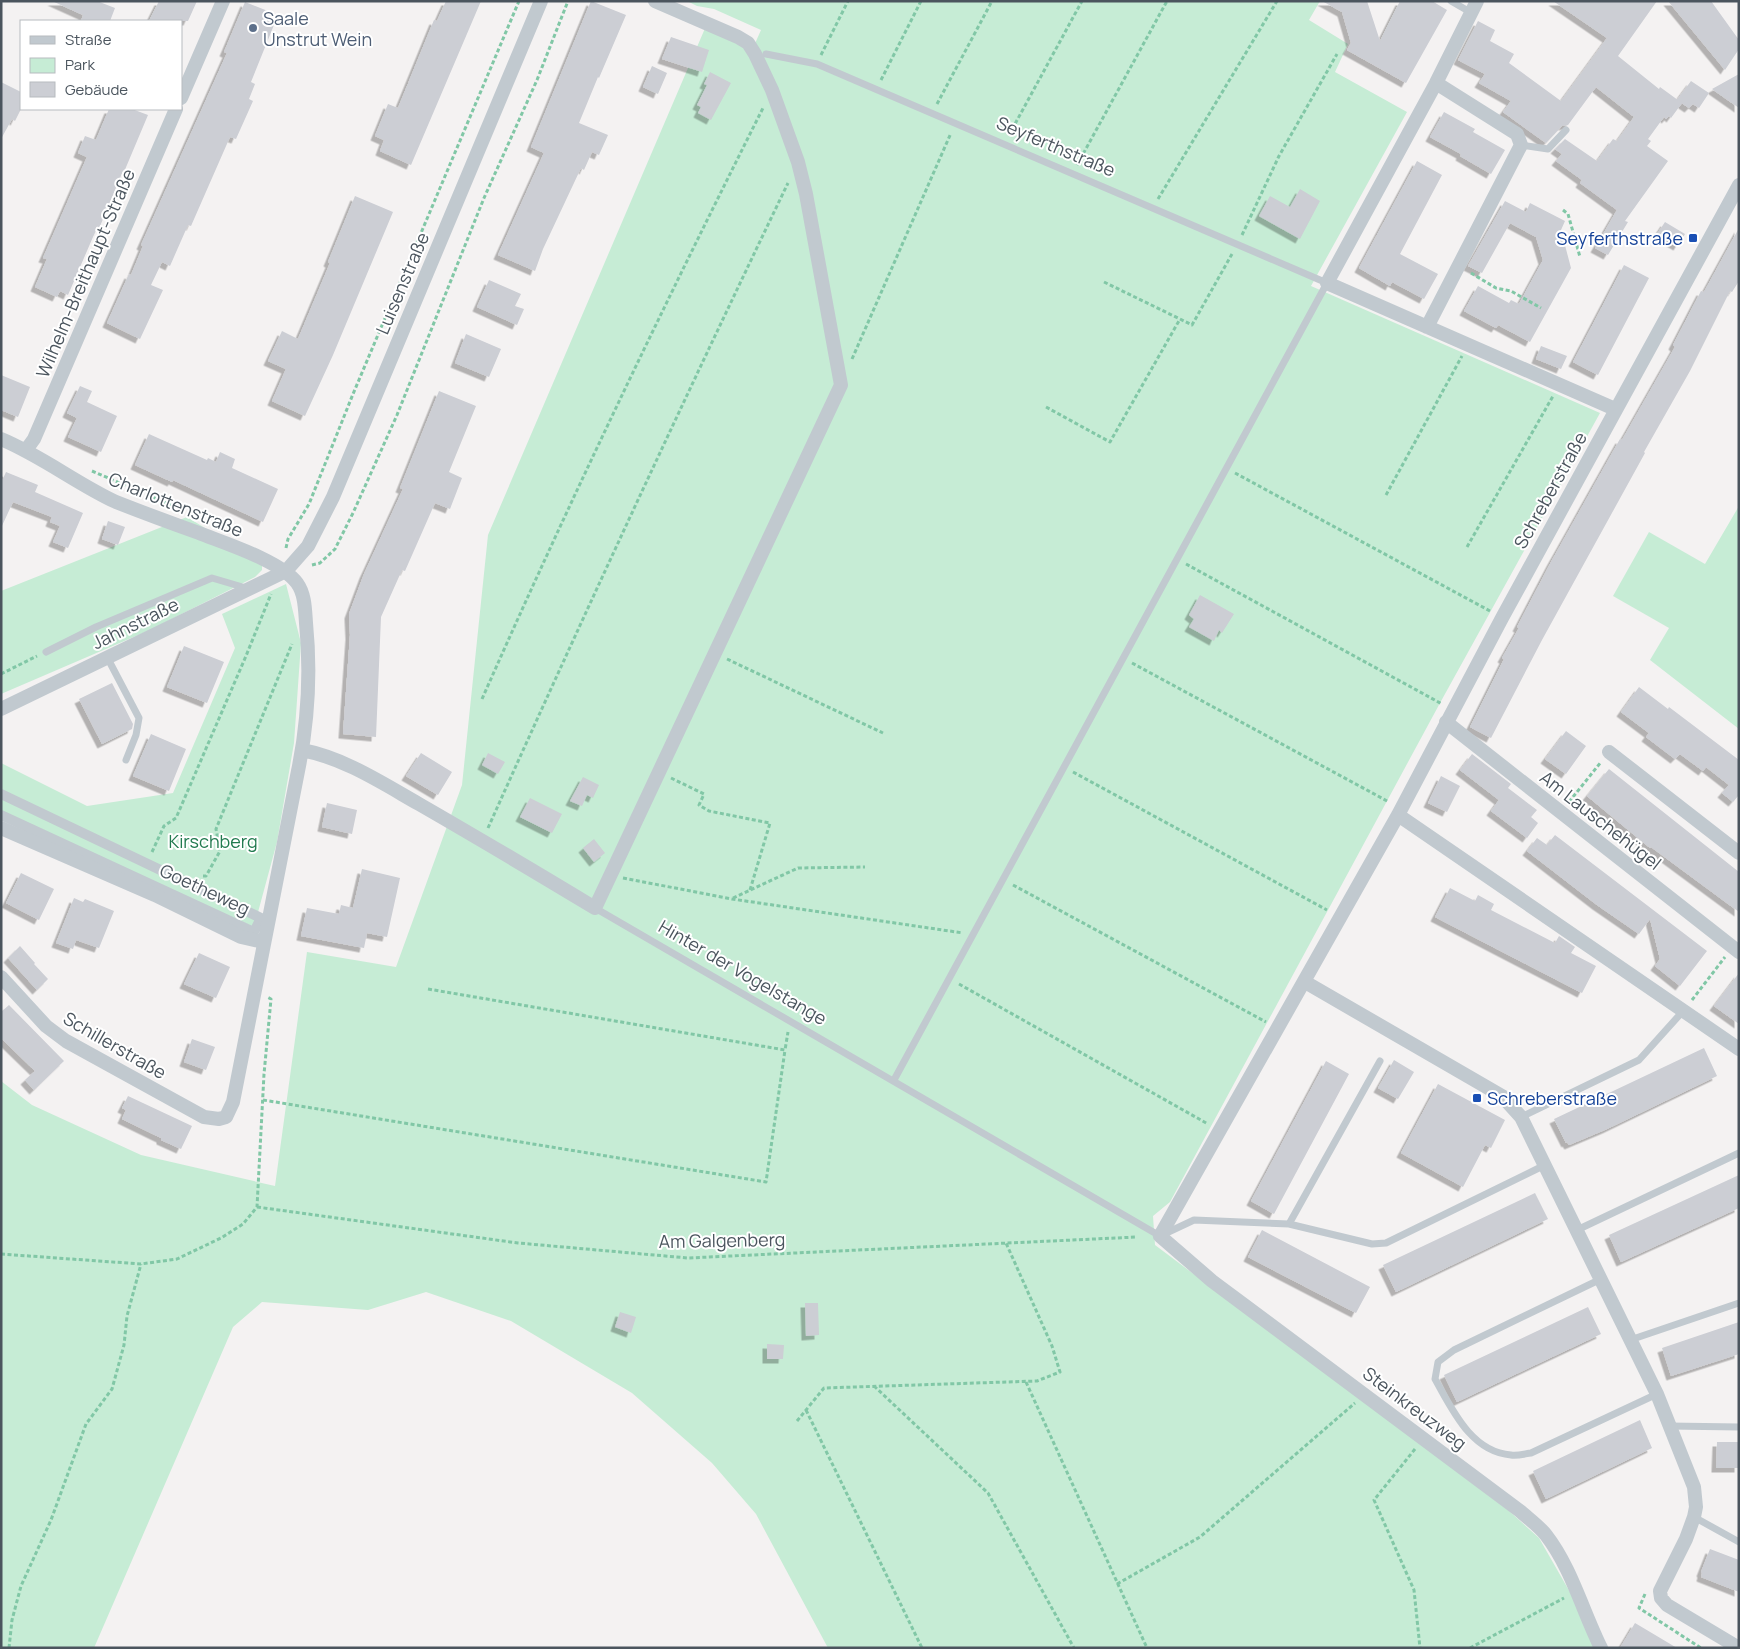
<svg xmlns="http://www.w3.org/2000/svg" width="1740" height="1649" font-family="Manrope,sans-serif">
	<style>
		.green { fill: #c6ecd5 }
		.building { fill: #ccced4; filter: url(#shadow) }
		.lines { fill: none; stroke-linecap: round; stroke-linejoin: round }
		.path { stroke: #81c7a6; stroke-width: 3; stroke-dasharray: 4 2.5; stroke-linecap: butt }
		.service { stroke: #c1c9cf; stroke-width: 7 }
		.pedestrian { stroke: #c1c9cf; stroke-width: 10 }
		.minor { stroke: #c1c9cf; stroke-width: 14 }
		.service-dot { fill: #5c6f8a; stroke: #fff; stroke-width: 2 }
		.transit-dot { fill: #1a4fb4; stroke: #fff; stroke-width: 2 }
		.labels { text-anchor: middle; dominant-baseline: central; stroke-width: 4; stroke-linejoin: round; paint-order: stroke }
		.service-label { font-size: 18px; fill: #4e5e75; stroke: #fff; text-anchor: start }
		.street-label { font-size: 18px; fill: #4b555e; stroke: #fff }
		.transit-label { font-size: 18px; fill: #164399; stroke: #fff; text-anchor: end }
		.park-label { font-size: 18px; fill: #217a4f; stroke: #fff }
	</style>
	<defs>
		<filter id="shadow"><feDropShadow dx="-4.5" dy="4.5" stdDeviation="0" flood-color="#0004"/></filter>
	</defs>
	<rect width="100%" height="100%" fill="#f4f2f2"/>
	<path class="green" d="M 687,1 L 1320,1 L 1309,20 L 1348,44 L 1335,72 L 1407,112 L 1311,286 L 1600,413 L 1440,703 L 1170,1202 L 1153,1216 L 1155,1245 L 1508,1510 L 1539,1538 L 1571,1594 L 1597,1648 L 828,1648 L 756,1514 L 712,1463 L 632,1393 L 511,1321 L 426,1292 L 368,1310 L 262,1302 L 233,1327 L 94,1648 L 1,1648 L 1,1081 L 32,1105 L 141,1155 L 275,1186 L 307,952 L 396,967 L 462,785 L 488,535 L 706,26 L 753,48 L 761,30 L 714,9 L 697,6 Z
		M 1739,506 L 1739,729 L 1650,660 L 1669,628 L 1613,596 L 1649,532 L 1705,564 Z
		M 187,517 L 262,563 L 262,570 L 255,577 L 150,630 L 1,694 L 1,591 Z
		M 286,584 L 301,643 L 294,743 L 277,842 L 254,927 L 1,812 L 1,763 L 87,806 L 173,793 L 235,648 L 222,614 Z"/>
	<path class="building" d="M 52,1 L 97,1 L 115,8 L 110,21 L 81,21 L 83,15 Z
		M 159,1 L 197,1 L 188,21 L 149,21 Z
		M 446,1 L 481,1 L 411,165 L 380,151 L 384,140 L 375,136 L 388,104 L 398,108 L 434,20 L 437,21 Z
		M 591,1 L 626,15 L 599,78 L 598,77 L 579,123 L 608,135 L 599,155 L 592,152 L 584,170 L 581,168 L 543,249 L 535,271 L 498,255 L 544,153 L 531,147 Z
		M 1322,1 L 1367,1 L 1380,41 L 1400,1 L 1432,1 L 1447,10 L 1406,83 L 1347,50 L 1351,43 L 1342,12 Z
		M 1553,1 L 1657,1 L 1618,56 L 1659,89 L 1660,87 L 1682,103 L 1671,118 L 1669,116 L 1666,119 L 1664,117 L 1648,139 L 1651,141 L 1647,146 L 1668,161 L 1625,221 L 1628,222 L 1608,255 L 1595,248 L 1617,210 L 1580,183 L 1582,180 L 1556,161 L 1562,154 L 1555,149 L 1565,139 L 1597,161 L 1613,139 L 1617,141 L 1634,117 L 1596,87 L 1568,125 L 1562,126 L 1546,143 L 1503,112 L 1511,101 L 1479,83 L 1485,74 L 1458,60 L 1478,21 L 1495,30 L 1490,41 L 1514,54 L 1509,63 L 1561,101 L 1607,38 Z
		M 1668,1 L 1711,1 L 1739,40 L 1739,49 L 1725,70 Z
		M 245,2 L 278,15 L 251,82 L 255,84 L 249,99 L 253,101 L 236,139 L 230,137 L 191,226 L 188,225 L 170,266 L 162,262 L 151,285 L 163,290 L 140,339 L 107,323 L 129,274 L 131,275 L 143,246 L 141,245 L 227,53 L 224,52 Z
		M 671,37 L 709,50 L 702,72 L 662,59 Z
		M 652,66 L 667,73 L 658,94 L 643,87 Z
		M 710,72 L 731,83 L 711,120 L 698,113 L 701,107 L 697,105 L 707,85 L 704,84 Z
		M 1739,74 L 1739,108 L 1712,89 Z
		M 1691,81 L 1709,93 L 1699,108 L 1693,104 L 1689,108 L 1677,100 Z
		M 1,82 L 21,92 L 21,109 L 15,121 L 12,119 L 1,139 Z
		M 109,109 L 132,109 L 148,115 L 124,172 L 123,171 L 98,231 L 96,230 L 68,295 L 60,291 L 57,297 L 35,287 L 47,259 L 43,258 L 87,157 L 78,153 L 85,136 L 96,140 Z
		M 1444,112 L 1475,129 L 1473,132 L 1505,150 L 1491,174 L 1460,156 L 1461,154 L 1430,137 Z
		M 1417,161 L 1442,175 L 1400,254 L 1438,274 L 1424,299 L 1392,282 L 1390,286 L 1359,268 Z
		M 1300,189 L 1320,201 L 1300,239 L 1259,216 L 1270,196 L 1290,207 Z
		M 355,196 L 393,212 L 333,355 L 305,416 L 272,401 L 286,369 L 268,361 L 282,331 L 298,339 L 330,263 L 328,262 Z
		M 1505,201 L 1526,212 L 1530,203 L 1565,221 L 1561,230 L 1571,268 L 1530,342 L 1498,325 L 1496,328 L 1464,311 L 1478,286 L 1509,303 L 1511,300 L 1519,304 L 1543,260 L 1536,237 L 1510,223 L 1482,273 L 1468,266 Z
		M 1665,222 L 1685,234 L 1678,246 L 1657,234 Z
		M 1739,228 L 1739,281 L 1732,292 L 1730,291 L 1690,371 L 1644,452 L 1645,453 L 1542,640 L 1491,738 L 1470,727 L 1504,659 L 1502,658 L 1519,628 L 1517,627 L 1551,562 L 1620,439 L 1622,440 L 1675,347 L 1673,345 L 1701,291 L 1704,292 Z
		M 1624,265 L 1649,278 L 1598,375 L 1573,362 Z
		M 489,280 L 521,294 L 515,306 L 524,309 L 517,325 L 477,307 Z
		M 466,334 L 501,349 L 489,377 L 455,363 Z
		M 1541,346 L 1567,356 L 1561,369 L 1536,359 Z
		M 1,375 L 30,387 L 18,417 L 1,410 Z
		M 80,386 L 92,391 L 87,402 L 117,416 L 101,452 L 68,437 L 77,418 L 67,413 Z
		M 439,391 L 476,406 L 449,472 L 462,478 L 450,509 L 435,503 L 405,571 L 402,570 L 381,617 L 376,737 L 343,734 L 350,635 L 349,614 L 364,574 L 403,489 L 400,488 Z
		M 149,434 L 207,460 L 208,458 L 216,462 L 220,452 L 235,459 L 232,468 L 278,489 L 263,522 L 173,480 L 172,482 L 135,465 Z
		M 6,472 L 38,485 L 35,492 L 83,513 L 68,548 L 53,542 L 60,526 L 50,522 L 52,517 L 13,502 L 1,528 L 1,483 Z
		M 108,521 L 125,527 L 118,545 L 102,539 Z
		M 1200,595 L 1234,614 L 1222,633 L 1219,630 L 1214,641 L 1189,627 L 1194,619 L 1189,615 Z
		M 184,646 L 224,662 L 207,703 L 167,687 Z
		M 112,683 L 133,724 L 132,729 L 102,744 L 79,699 Z
		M 1639,687 L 1668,709 L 1669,707 L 1739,760 L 1739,795 L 1733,802 L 1722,793 L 1729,785 L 1706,767 L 1703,771 L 1680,754 L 1675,759 L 1646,737 L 1649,733 L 1621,712 Z
		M 1566,731 L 1586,746 L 1566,774 L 1545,759 Z
		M 151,734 L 186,749 L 169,791 L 133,776 Z
		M 421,753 L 452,772 L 438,795 L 406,776 Z
		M 488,753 L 505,762 L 498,774 L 482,765 Z
		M 1472,754 L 1511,784 L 1508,788 L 1537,810 L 1531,817 L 1538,823 L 1527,838 L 1491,811 L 1499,800 L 1460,770 Z
		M 1609,769 L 1739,872 L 1739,912 L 1651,847 L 1650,848 L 1587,796 Z
		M 1441,776 L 1460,786 L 1447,812 L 1428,803 Z
		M 583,777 L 599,785 L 593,798 L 587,795 L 582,806 L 570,801 Z
		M 530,798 L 562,814 L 552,833 L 520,817 Z
		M 327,803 L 357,810 L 352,834 L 322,827 Z
		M 1555,835 L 1707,951 L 1680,986 L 1655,966 L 1660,959 L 1650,919 L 1639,934 L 1597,905 L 1527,851 L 1537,838 L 1547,845 Z
		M 594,839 L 605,853 L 594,862 L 583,848 Z
		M 362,869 L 400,878 L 387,937 L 367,933 L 364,948 L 301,936 L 307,908 L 339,914 L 341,905 L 353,908 Z
		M 21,873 L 54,889 L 39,920 L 6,903 Z
		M 1450,888 L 1475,901 L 1478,895 L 1494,904 L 1491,910 L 1555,943 L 1559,936 L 1575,947 L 1571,953 L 1596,966 L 1582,993 L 1435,917 Z
		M 74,898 L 83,902 L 85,899 L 114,911 L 99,948 L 76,940 L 73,949 L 56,943 Z
		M 20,946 L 35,963 L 34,964 L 48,979 L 37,990 L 8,958 Z
		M 199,953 L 230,967 L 216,998 L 184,984 Z
		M 1739,973 L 1739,1024 L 1714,1006 Z
		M 9,1005 L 64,1061 L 34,1090 L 25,1080 L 35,1071 L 1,1038 L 1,1012 Z
		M 192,1039 L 215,1047 L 206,1070 L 184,1062 Z
		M 1704,1048 L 1717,1076 L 1607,1129 L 1569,1145 L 1567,1142 L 1566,1143 L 1554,1119 Z
		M 1394,1060 L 1414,1072 L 1398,1099 L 1378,1088 Z
		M 1326,1061 L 1349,1074 L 1274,1214 L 1251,1201 Z
		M 1438,1084 L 1505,1120 L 1491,1148 L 1485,1145 L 1463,1187 L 1401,1153 Z
		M 128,1096 L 192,1126 L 181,1149 L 161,1140 L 161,1138 L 122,1119 L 126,1110 L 122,1108 Z
		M 1739,1175 L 1739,1208 L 1621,1262 L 1609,1235 Z
		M 1535,1193 L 1548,1219 L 1396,1292 L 1383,1265 Z
		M 1262,1230 L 1370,1287 L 1356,1313 L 1248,1257 Z
		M 805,1303 L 818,1303 L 819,1335 L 806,1336 Z
		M 1588,1307 L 1601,1334 L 1457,1402 L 1444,1375 Z
		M 620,1312 L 636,1317 L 631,1333 L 615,1327 Z
		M 1739,1322 L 1739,1354 L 1671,1376 L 1662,1348 Z
		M 767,1344 L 784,1345 L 783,1359 L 767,1359 Z
		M 1640,1420 L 1652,1448 L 1546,1499 L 1533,1471 Z
		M 1717,1442 L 1739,1442 L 1739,1468 L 1716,1468 Z
		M 1710,1549 L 1739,1560 L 1739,1592 L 1701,1577 L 1702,1573 L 1701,1572 Z
		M 1635,1623 L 1677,1648 L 1620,1648 Z"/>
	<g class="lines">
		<path class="path" d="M 821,55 L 848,1
			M 881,80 L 921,1
			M 937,104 L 992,1
			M 1009,135 L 1082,1
			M 1077,165 L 1167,1
			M 1158,199 L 1277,1
			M 1563,210 L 1568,214 L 1580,257
			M 1242,235 L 1279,156 L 1337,54
			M 1471,273 L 1496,288 L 1511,291 L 1541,308
			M 1104,282 L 1180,319
			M 852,359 L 951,133
			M 1046,407 L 1110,442 L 1180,319 L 1192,325 L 1232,254
			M 92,471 L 171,505
			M 1235,473 L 1490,611
			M 1386,495 L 1462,356
			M 1467,547 L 1553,396
			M 286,548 L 288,539 L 309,504 L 353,394 L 519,1
			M 1186,564 L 1442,704
			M 312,565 L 320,563 L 335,549 L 353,513 L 397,415 L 484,198 L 537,80 L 568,1
			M 727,659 L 883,733
			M 1132,663 L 1389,802
			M 1,674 L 37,656
			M 482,699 C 570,500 665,303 763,108
			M 1073,772 L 1327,910
			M 671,778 L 704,794 L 699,805 L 709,811 L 770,823 L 750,890
			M 1569,802 L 1601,762
			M 488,828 C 585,612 685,397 788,183
			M 152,852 L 164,826 L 176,818 L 246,656 L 271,594
			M 203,876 L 206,876 L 220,851 L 216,829 L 292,644
			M 623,878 L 732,899 L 963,933
			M 1013,885 L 1266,1022
			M 733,898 L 798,868 L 865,867
			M 959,984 L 1208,1124
			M 428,989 L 785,1050 L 788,1032
			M 1692,1000 L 1725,957
			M 263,1100 L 766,1182 L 785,1050
			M 257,1207 L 518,1243 L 688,1258 L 1137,1237
			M 1,1254 L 141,1264 L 177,1259 L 221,1238 L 243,1224 L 257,1207 L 264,1074 L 271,999 L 267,997
			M 1026,1382 L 1147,1648
			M 874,1386 L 988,1493 L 1074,1648
			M 806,1410 L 922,1648
			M 797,1421 L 824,1388 L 1037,1381 L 1060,1372 L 1052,1346 L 1006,1243
			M 1415,1449 L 1374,1500 L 1414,1590 L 1420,1648
			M 1117,1584 L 1200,1537 L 1355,1403
			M 1645,1594 L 1639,1608 L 1701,1648
			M 9,1648 L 12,1620 L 21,1586 L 51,1520 L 86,1424 L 112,1389 L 124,1345 L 127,1316 L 141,1264
			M 1470,1648 L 1564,1598"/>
		<path class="service" d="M 1451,1 L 1470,12
			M 766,54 L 817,64 L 1327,283 L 894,1080
			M 1521,145 L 1548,149 L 1566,130
			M 46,652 L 96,627 L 212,578 L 246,588
			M 107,657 L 139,718 L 136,735 L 126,760
			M 595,908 L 1160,1236 L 1194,1220 L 1289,1224 L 1372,1244 L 1386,1243 L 1545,1165
			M 1521,1117 L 1639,1060 L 1684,1010
			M 1289,1224 L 1380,1061
			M 1577,1230 L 1739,1153
			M 1601,1279 L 1454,1350 L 1438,1362 L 1435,1379 C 1452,1409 1471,1452 1511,1455 C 1517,1456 1524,1454 1531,1453 L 1657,1394
			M 1630,1340 L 1739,1303
			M 1669,1426 L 1739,1427
			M 1694,1517 L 1739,1542"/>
		<path class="pedestrian" d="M 1,794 L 261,918 L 254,932 L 1,815"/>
		<path class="minor" d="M 1477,1 L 1436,83 L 1327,283 L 1615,409
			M 181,98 L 223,1
			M 1427,327 L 1521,145 L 1517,134 L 1436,83
			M 1,439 C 42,456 77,484 116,502 C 144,513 171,523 199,533 C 224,543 281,561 297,583 C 305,594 305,609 306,623 C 311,673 308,722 298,771 L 233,1102 L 226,1117 L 219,1119 L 204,1117 L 66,1041 L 46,1026 L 1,977
			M 26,450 L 34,439 L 176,109
			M 1,709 L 286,571 L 308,546 L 333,497 L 541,1
			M 1446,722 L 1739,952
			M 302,750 C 344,758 382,783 419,804 C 478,838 537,873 595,908 L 841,385 L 806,194 L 798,162 L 772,90 L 755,54 L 748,43 L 738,37 L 655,1
			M 1609,752 L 1739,853
			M 1398,815 L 1739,1049
			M 1,828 L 155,895 L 241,937 L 264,942
			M 1305,982 L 1502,1096 L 1521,1117 L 1657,1394 L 1694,1487 L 1696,1507 L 1694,1517 L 1686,1539 L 1660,1591 L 1661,1598 L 1667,1605 L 1739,1648
			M 1601,1648 C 1583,1612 1571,1567 1546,1535 C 1539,1526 1529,1519 1520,1511 L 1212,1281 L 1160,1236 L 1398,815 L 1502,618 L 1739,185"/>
	</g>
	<circle class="service-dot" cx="253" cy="28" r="5"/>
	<g class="transit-dot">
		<rect x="1688" y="233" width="10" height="10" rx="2.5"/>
		<rect x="1472" y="1093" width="10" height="10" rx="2.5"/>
	</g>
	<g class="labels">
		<g class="service-label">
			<text x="263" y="18">Saale<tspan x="263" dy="21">Unstrut Wein</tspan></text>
		</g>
		<g class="street-label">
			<text transform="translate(1056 146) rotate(23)">Seyferthstraße</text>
			<text transform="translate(85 273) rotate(-67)">Wilhelm-Breithaupt-Straße</text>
			<text transform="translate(402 283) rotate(-67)">Luisenstraße</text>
			<text transform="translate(1550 490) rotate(-61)">Schreberstraße</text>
			<text transform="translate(176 504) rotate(22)">Charlottenstraße</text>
			<text transform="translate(135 623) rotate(-26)">Jahnstraße</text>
			<text transform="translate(1601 820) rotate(38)">Am Lauschehügel</text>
			<text transform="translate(205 889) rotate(25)">Goetheweg</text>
			<text transform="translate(743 972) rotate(30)">Hinter der Vogelstange</text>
			<text transform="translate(115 1045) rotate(30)">Schillerstraße</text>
			<text transform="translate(722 1240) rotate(-1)">Am Galgenberg</text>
			<text transform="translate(1415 1408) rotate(37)">Steinkreuzweg</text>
		</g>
		<g class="transit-label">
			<text x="1683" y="238">Seyferthstraße</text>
			<text x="1487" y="1098" text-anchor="start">Schreberstraße</text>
		</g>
		<g class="park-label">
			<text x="213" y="841">Kirschberg</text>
		</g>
	</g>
	<rect width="1740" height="1649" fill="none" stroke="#4b555e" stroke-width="5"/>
	<rect x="20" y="20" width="162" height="90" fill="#ffffff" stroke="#b7bbbf"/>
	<rect x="30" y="36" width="25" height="8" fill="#c1c9cf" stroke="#b7bbbf"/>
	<text x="65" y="45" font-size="15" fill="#4b555e">Straße</text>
	<rect x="30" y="58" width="25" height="15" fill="#c6ecd5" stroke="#b7bbbf"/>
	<text x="65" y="70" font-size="15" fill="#4b555e">Park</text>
	<rect x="30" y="82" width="25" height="15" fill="#ccced4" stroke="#b7bbbf"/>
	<text x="65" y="95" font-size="15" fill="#4b555e">Gebäude</text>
</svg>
